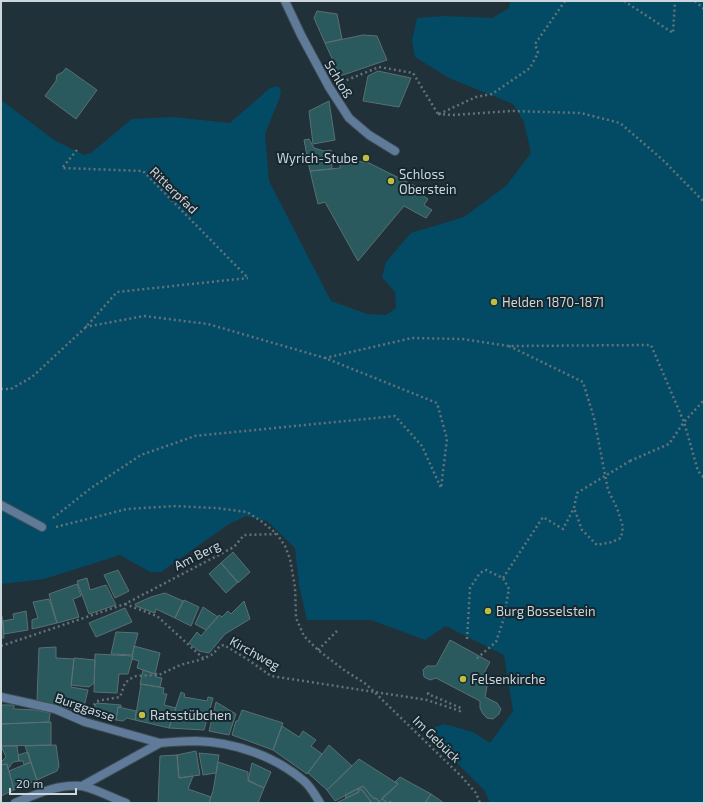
<svg xmlns="http://www.w3.org/2000/svg" width="705" height="804" font-family="'Exo 2',sans-serif">
	<style>
		.green { fill: #034b64 }
		.building { fill: #2a595e; stroke: #5a7073 }
		.lines { fill: none; stroke-linecap: round; stroke-linejoin: round }
		.service-casing { stroke: #3f4f56; stroke-width: 10 }
		.pedestrian-casing { stroke: #3f4f56; stroke-width: 10 }
		.minor-casing { stroke: #3f4f56; stroke-width: 10 }
		.path { stroke: #647279; stroke-width: 2.5; stroke-dasharray: 2 3; stroke-linecap: butt }
		.service { stroke: #607b9a; stroke-width: 8 }
		.pedestrian { stroke: #607b9a; stroke-width: 8 }
		.minor { stroke: #607b9a; stroke-width: 8 }
		.path-bridge { stroke: #647279; stroke-width: 2.5; stroke-dasharray: 2 3; stroke-linecap: butt }
		.poi-dot { fill: #bebf42; stroke: #16272f; stroke-width: 1.5 }
		.labels { text-anchor: middle; dominant-baseline: central; stroke-width: 4; stroke-linejoin: round; paint-order: stroke }
		.street-label { font-size: 13px; fill: #ccd6db; stroke: #16272f }
		.poi-label { font-size: 13px; fill: #ccd6db; stroke: #16272f; text-anchor: start }
	</style>
	<rect width="100%" height="100%" fill="#203139"/>
	<path class="green" d="M 510,1 L 704,1 L 704,803 L 490,803 L 485,791 L 428,734 L 429,729 L 444,724 L 473,732 L 490,743 L 513,711 L 504,655 L 446,626 L 425,640 L 371,620 L 307,620 L 299,585 L 295,548 L 267,521 L 246,516 L 229,524 L 161,572 L 150,572 L 120,555 L 44,579 L 1,584 L 1,100 L 54,140 L 84,155 L 91,153 L 132,119 L 173,117 L 230,123 L 270,88 L 277,86 L 281,90 L 280,97 L 265,134 L 269,181 L 331,301 L 367,314 L 386,315 L 396,308 L 395,292 L 382,277 L 386,262 L 411,233 L 464,217 L 506,186 L 531,153 L 524,122 L 513,104 L 449,78 L 415,57 L 412,41 L 417,18 L 444,16 L 492,18 L 509,8 Z"/>
	<path class="building" d="M 317,11 L 337,14 L 342,39 L 325,43 L 314,18 Z
		M 363,35 L 377,36 L 387,60 L 340,76 L 325,43 Z
		M 66,68 L 97,90 L 76,119 L 45,96 L 56,81 L 57,75 L 63,72 Z
		M 378,71 L 411,78 L 399,107 L 363,101 L 368,76 Z
		M 329,101 L 335,140 L 313,144 L 309,111 Z
		M 309,139 L 314,148 L 324,151 L 331,150 L 332,169 L 310,171 L 304,140 Z
		M 344,159 L 369,163 L 417,187 L 415,190 L 428,199 L 424,205 L 432,210 L 426,218 L 404,206 L 358,261 L 325,202 L 318,204 L 310,171 L 340,168 L 340,163 Z
		M 233,552 L 250,572 L 238,583 L 221,563 Z
		M 221,563 L 238,582 L 226,593 L 209,574 Z
		M 118,570 L 129,591 L 115,598 L 104,575 Z
		M 87,578 L 90,590 L 106,585 L 116,605 L 89,614 L 77,581 Z
		M 77,584 L 81,596 L 73,599 L 79,617 L 57,623 L 49,594 Z
		M 165,593 L 183,601 L 175,618 L 156,609 L 155,613 L 136,606 L 135,604 L 151,597 Z
		M 49,599 L 57,623 L 32,629 L 32,620 L 38,618 L 33,602 Z
		M 184,600 L 199,607 L 191,626 L 175,618 Z
		M 244,601 L 250,619 L 225,634 L 209,653 L 199,651 L 189,643 L 197,632 L 201,636 L 219,615 L 222,617 L 228,611 L 231,614 Z
		M 203,607 L 218,617 L 206,630 L 195,624 Z
		M 125,608 L 132,622 L 96,637 L 89,623 Z
		M 26,611 L 28,630 L 4,634 L 3,621 L 14,619 L 13,614 Z
		M 1,616 L 2,616 L 4,638 L 1,638 Z
		M 116,632 L 138,633 L 132,655 L 111,654 Z
		M 450,640 L 490,662 L 484,673 L 489,675 L 485,697 L 497,703 L 501,709 L 499,714 L 493,719 L 487,718 L 483,714 L 480,708 L 480,701 L 436,678 L 430,680 L 424,677 L 423,670 L 427,666 L 436,666 Z
		M 134,646 L 160,653 L 155,674 L 137,668 L 139,661 L 132,659 Z
		M 56,647 L 56,658 L 74,659 L 71,687 L 88,690 L 83,711 L 60,707 L 37,701 L 39,648 Z
		M 95,654 L 133,656 L 128,674 L 119,674 L 117,693 L 94,692 Z
		M 74,658 L 95,660 L 94,683 L 89,687 L 71,685 Z
		M 143,670 L 155,674 L 157,673 L 156,677 L 162,678 L 160,687 L 140,684 Z
		M 141,684 L 164,688 L 163,694 L 167,694 L 164,705 L 176,708 L 169,728 L 135,720 Z
		M 181,692 L 185,694 L 184,697 L 207,701 L 208,697 L 213,698 L 204,730 L 169,728 Z
		M 216,702 L 236,714 L 229,735 L 209,731 Z
		M 97,703 L 121,705 L 121,707 L 118,707 L 116,720 L 105,718 L 102,714 L 93,713 L 95,705 Z
		M 1,705 L 14,705 L 14,709 L 36,710 L 50,713 L 49,722 L 1,724 Z
		M 118,707 L 136,711 L 135,720 L 127,718 L 123,721 L 116,720 Z
		M 242,710 L 283,723 L 273,750 L 232,735 L 236,721 L 238,721 Z
		M 51,722 L 51,745 L 1,746 L 1,724 Z
		M 282,726 L 299,737 L 303,731 L 316,740 L 311,746 L 322,754 L 307,774 L 273,750 Z
		M 56,745 L 59,766 L 57,771 L 37,780 L 25,746 Z
		M 329,745 L 352,766 L 327,790 L 308,773 Z
		M 1,746 L 17,746 L 19,761 L 13,762 L 8,769 L 7,764 L 1,765 L 1,762 L 6,757 Z
		M 196,751 L 200,775 L 179,778 L 177,755 Z
		M 28,752 L 31,762 L 24,765 L 23,761 L 19,761 L 18,755 Z
		M 199,753 L 219,755 L 216,773 L 203,775 Z
		M 177,755 L 179,778 L 193,776 L 188,789 L 211,797 L 209,803 L 158,803 L 160,756 Z
		M 359,759 L 398,784 L 379,802 L 376,798 L 374,799 L 363,786 L 335,801 L 327,790 Z
		M 31,762 L 37,780 L 14,790 L 9,771 Z
		M 218,762 L 248,772 L 248,780 L 264,788 L 258,803 L 209,803 L 213,791 Z
		M 252,763 L 271,772 L 264,788 L 248,781 Z
		M 7,764 L 14,790 L 1,796 L 1,765 Z
		M 400,777 L 431,794 L 425,803 L 393,803 L 390,801 L 388,803 L 382,799 L 382,798 L 398,784 L 395,782 Z
		M 363,786 L 374,799 L 376,798 L 379,802 L 382,799 L 388,803 L 372,803 L 362,790 L 360,789 L 358,790 L 359,792 L 346,798 L 345,795 Z
		M 360,789 L 362,790 L 372,803 L 336,803 L 359,792 L 358,790 Z
		M 431,794 L 444,803 L 425,803 Z"/>
	<g class="lines">
		<defs>
			<path id="service" d="M 285,1 L 301,35 L 329,87 L 349,118 L 369,135 L 395,151
				M 1,505 L 42,527"/>
			<path id="pedestrian" d="M 1,697 L 55,709 L 85,722 L 160,743
				M 82,786 L 160,743
				M 15,803 C 37,794 57,784 81,786 C 91,787 115,799 126,803"/>
			<path id="minor" d="M 160,743 C 172,742 184,741 196,741 C 234,742 275,756 304,781 C 311,787 315,795 320,803"/>
		</defs>
		<use href="#service" class="service-casing"/>
		<use href="#pedestrian" class="pedestrian-casing"/>
		<use href="#minor" class="minor-casing"/>
		<path class="path" d="M 624,1 L 673,33 L 675,1
			M 695,1 L 704,9
			M 342,82 L 379,67 L 413,73 L 438,114
			M 438,114 L 453,115 L 511,111 L 581,113 L 620,123 L 663,160 L 704,202
			M 439,114 L 476,97 L 492,94 L 530,68 L 538,53 L 535,44 L 565,1
			M 77,150 L 62,168 L 143,171 L 248,278
			M 85,327 L 144,316 L 208,324 L 325,358
			M 509,346 L 583,382 L 594,418 L 608,490 L 617,508 L 623,527 L 621,538 L 612,542 L 597,545 L 582,530 L 574,508
			M 1,389 L 11,389 L 32,377 L 85,328 L 117,292 L 248,278
			M 630,461 L 669,444 L 684,422 L 704,400
			M 53,518 L 91,488 L 141,455 L 195,436 L 395,416 L 422,446 L 441,488 L 447,439 L 437,403 L 325,358 L 412,338 L 463,339 L 509,346 L 651,345 L 684,422 L 698,471 L 704,478
			M 56,527 L 127,509 L 176,506 L 216,508 L 247,512 L 261,521 L 277,534 L 285,546 L 290,559 L 295,587 L 296,618 L 304,636 L 318,650 L 344,670 L 366,684 L 462,777 L 476,793 L 480,803
			M 503,578 L 543,517 L 563,529 L 574,508 L 577,493 L 590,485
			M 125,604 L 157,616 L 203,658
			M 467,639 L 470,588 L 480,573 L 486,570 L 503,578 L 509,589 L 503,621 L 496,642 L 475,660
			M 1,646 L 125,604 L 234,547 L 244,535 L 276,534
			M 318,650 L 337,631
			M 91,709 L 97,701 L 120,697 L 125,683 L 130,679 L 136,676 L 159,675 L 180,665 L 203,659 L 213,654 L 220,646 L 224,645 L 247,659 L 271,676 L 427,700 L 460,711 L 461,708 L 428,694 L 429,691"/>
		<use href="#service" class="service"/>
		<use href="#pedestrian" class="pedestrian"/>
		<use href="#minor" class="minor"/>
		<path class="path-bridge" d="M 590,485 L 630,461"/>
	</g>
	<g class="poi-dot">
		<circle cx="366" cy="158" r="4"/>
		<circle cx="391" cy="181" r="4"/>
		<circle cx="494" cy="302" r="4"/>
		<circle cx="488" cy="611" r="4"/>
		<circle cx="463" cy="679" r="4"/>
		<circle cx="142" cy="715" r="4"/>
	</g>
	<g class="labels">
		<g class="street-label">
			<text transform="translate(339 79) rotate(59)">Schloß</text>
			<text transform="translate(174 190) rotate(44)">Ritterpfad</text>
			<text transform="translate(197 555) rotate(-27)">Am Berg</text>
			<text transform="translate(255 653) rotate(29)">Kirchweg</text>
			<text transform="translate(85 707) rotate(19)">Burggasse</text>
			<text transform="translate(437 739) rotate(44)">Im Gebück</text>
		</g>
		<g class="poi-label">
			<text x="358" y="158" text-anchor="end">Wyrich-Stube</text>
			<text x="399" y="174">Schloss<tspan x="399" dy="15">Oberstein</tspan></text>
			<text x="502" y="302">Helden 1870-1871</text>
			<text x="496" y="611">Burg Bosselstein</text>
			<text x="471" y="679">Felsenkirche</text>
			<text x="150" y="715">Ratsstübchen</text>
		</g>
	</g>
	<rect width="705" height="804" fill="none" stroke="#ccd6db" stroke-width="4"/>
	<path d="M10 788v6h66v-6" fill="none" stroke="#ccd6db" stroke-width="2"/>
	<text x="16" y="788" font-size="12" fill="#ccd6db" stroke="#16272f" stroke-width="3" paint-order="stroke">20 m</text>
</svg>
